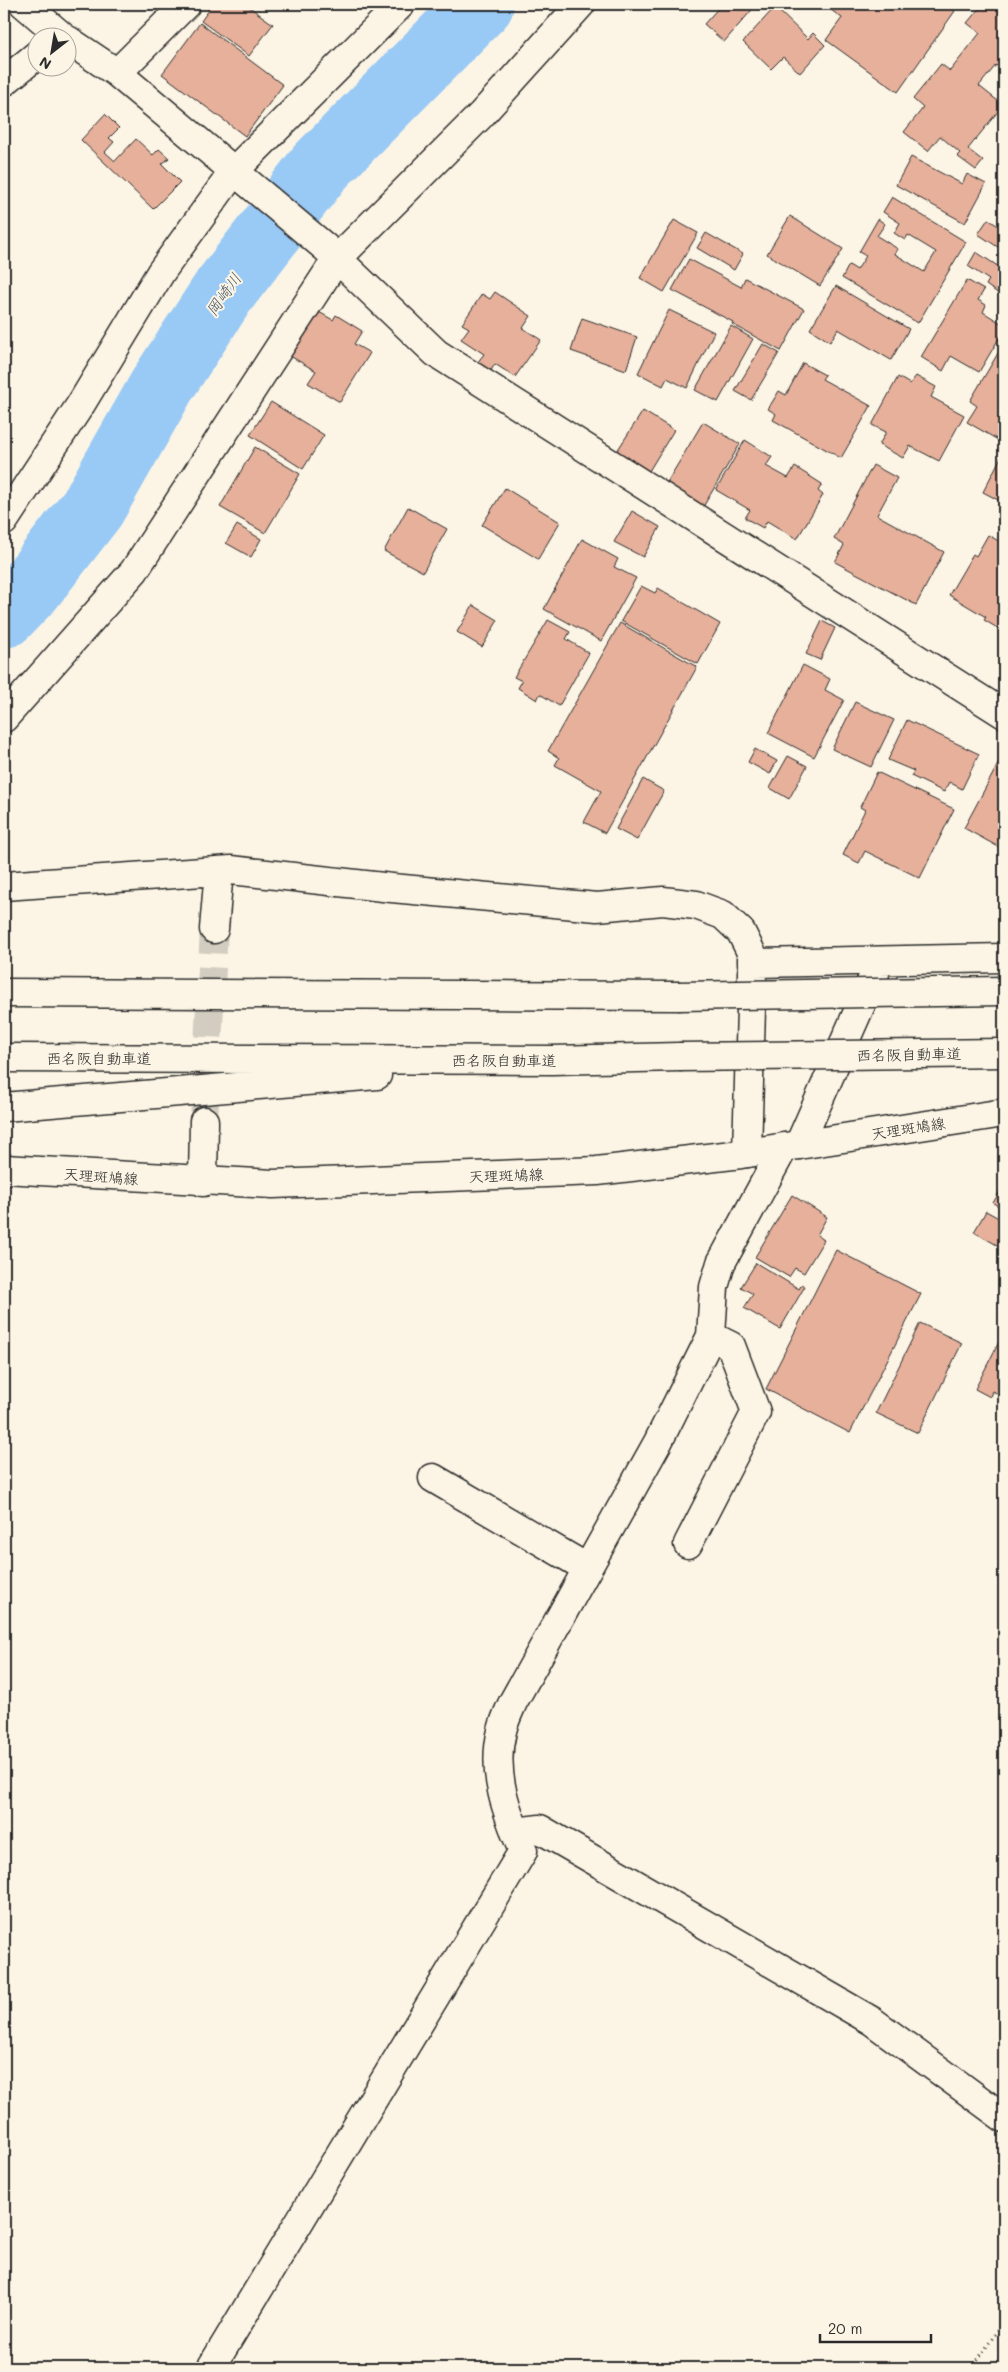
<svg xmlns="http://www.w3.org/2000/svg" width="1008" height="2372" font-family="Mali,'Klee One',sans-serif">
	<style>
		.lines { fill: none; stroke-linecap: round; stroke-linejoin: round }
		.river { stroke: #99c9f5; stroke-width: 66 }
		.building { fill: #e6b09b; stroke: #2b2b2b }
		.minor-tunnel { stroke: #d2cdc0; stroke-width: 28; stroke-dasharray: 28 14; stroke-linecap: butt }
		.minor-casing { stroke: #2b2b2b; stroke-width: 31 }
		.major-casing { stroke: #2b2b2b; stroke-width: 31 }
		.highway-casing { stroke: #2b2b2b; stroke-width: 31 }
		.path { stroke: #2b2b2b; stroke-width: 3; stroke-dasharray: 1 4; stroke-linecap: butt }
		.minor { stroke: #fcf5e5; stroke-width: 28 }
		.major { stroke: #fcf5e5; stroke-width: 28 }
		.highway { stroke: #fcf5e5; stroke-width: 28 }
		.highway-bridge-casing { stroke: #2b2b2b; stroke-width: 31; stroke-linecap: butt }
		.highway-bridge { stroke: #fcf5e5; stroke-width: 28 }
		.labels { text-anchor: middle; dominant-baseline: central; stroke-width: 4; stroke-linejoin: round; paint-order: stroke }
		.street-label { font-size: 15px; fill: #2b2b2b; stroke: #fcf5e5 }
		.water-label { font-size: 16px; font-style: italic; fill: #4c5a68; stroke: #fcf5e5 }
	</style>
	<rect width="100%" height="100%" fill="#fcf5e5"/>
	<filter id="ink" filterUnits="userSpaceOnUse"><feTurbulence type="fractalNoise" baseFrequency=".02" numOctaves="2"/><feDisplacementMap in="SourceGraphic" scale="10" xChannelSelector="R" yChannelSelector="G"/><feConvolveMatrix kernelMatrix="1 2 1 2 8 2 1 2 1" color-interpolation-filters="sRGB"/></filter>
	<g filter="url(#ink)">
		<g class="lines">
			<path class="river" d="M 4,615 L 31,587 L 93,507 L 163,384 L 224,291 L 319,168 L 481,4"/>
		</g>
		<path class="building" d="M 207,4 L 245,4 L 273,24 L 249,56 L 201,21 L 209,10 L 205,6 Z
			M 722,4 L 757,4 L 724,42 L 704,24 Z
			M 835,4 L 948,4 L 947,5 L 955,11 L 898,92 L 826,40 L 842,18 L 831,10 Z
			M 983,4 L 1004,4 L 1004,72 L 996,65 L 979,86 L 1003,105 L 968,149 L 983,161 L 976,170 L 957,156 L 960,153 L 940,136 L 928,151 L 904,132 L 923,108 L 913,99 L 941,64 L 950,71 L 980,33 L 967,23 Z
			M 775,7 L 808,39 L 813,33 L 825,45 L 800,73 L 783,57 L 771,69 L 743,42 Z
			M 200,23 L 283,85 L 245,136 L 162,74 Z
			M 105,114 L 119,128 L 109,138 L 114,142 L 105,152 L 115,161 L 136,139 L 153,155 L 159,149 L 169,158 L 162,164 L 180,182 L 153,209 L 81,140 Z
			M 911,157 L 962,184 L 967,174 L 986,184 L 965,223 L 896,185 Z
			M 892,197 L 966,242 L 918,323 L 842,278 L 849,265 L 857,270 L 866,256 L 859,252 L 878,219 L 885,224 L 877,236 L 898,249 L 895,254 L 924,272 L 936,252 L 908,235 L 905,240 L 894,233 L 900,223 L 883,212 Z
			M 790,216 L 843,249 L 820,286 L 767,254 Z
			M 988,219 L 1004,230 L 1004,251 L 978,234 Z
			M 674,220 L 698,233 L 664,292 L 640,278 Z
			M 706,233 L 743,254 L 734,270 L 697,248 Z
			M 976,252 L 1004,270 L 1002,296 L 986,285 L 989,280 L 968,266 Z
			M 689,259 L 741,287 L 745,278 L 804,309 L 781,351 L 732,324 L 733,322 L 672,290 Z
			M 967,280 L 984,290 L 978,300 L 986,305 L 983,312 L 1004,325 L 1004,330 L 979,372 L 951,356 L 943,371 L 921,357 Z
			M 836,286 L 909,329 L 891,360 L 838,329 L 830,342 L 810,329 Z
			M 495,292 L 531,316 L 523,328 L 541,340 L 515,377 L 495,364 L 490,372 L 477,363 L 484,354 L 461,339 L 469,328 L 462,324 L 482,294 L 490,299 Z
			M 669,310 L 714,332 L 687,388 L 667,378 L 663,386 L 638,373 Z
			M 317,311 L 333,320 L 336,315 L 362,331 L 354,344 L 370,353 L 340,402 L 308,383 L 316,371 L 290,356 Z
			M 582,318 L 637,337 L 626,370 L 571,351 Z
			M 731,326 L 753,339 L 718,402 L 695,390 Z
			M 1004,343 L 1004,429 L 998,440 L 967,422 L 977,406 L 970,401 Z
			M 763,344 L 779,353 L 751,400 L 735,391 Z
			M 803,363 L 825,375 L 822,379 L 871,406 L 841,458 L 773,420 L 776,414 L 768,409 L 779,391 L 786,395 Z
			M 916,376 L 936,387 L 931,397 L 964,415 L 939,461 L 910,446 L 903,458 L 879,445 L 886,432 L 872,425 L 898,377 L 910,384 Z
			M 271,402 L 324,435 L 303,469 L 250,435 Z
			M 643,411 L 674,430 L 649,471 L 617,451 Z
			M 703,422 L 740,444 L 703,507 L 666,484 Z
			M 745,440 L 772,457 L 766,466 L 788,478 L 795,467 L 822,484 L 818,491 L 823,495 L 797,539 L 767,521 L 763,528 L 745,518 L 750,510 L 716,490 Z
			M 255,447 L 300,474 L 265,533 L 220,507 Z
			M 1002,455 L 1004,456 L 1004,503 L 983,492 Z
			M 873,465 L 897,478 L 877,515 L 944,552 L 916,605 L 835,562 L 844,545 L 834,539 Z
			M 505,488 L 560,522 L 538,559 L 482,525 Z
			M 408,507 L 447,529 L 423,572 L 384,551 Z
			M 632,511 L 660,527 L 643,557 L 614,542 Z
			M 237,525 L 261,539 L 251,557 L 226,543 Z
			M 988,535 L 1004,544 L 1004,632 L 984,620 L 986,617 L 949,595 L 973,554 L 976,556 Z
			M 582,539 L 618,559 L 614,567 L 636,578 L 601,641 L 544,609 Z
			M 641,586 L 655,593 L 658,588 L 720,624 L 698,664 L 621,621 Z
			M 473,605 L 498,620 L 482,647 L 457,632 Z
			M 548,620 L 570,632 L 566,639 L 589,653 L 559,706 L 540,694 L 537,700 L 518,688 L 522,681 L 514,677 Z
			M 822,621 L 835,628 L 820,660 L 806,654 Z
			M 620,623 L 697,667 L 605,833 L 584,822 L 601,791 L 555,765 L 559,758 L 548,751 Z
			M 803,665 L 830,679 L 825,690 L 844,700 L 814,757 L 768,733 Z
			M 855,702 L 894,720 L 871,767 L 832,749 Z
			M 907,720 L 979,754 L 962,789 L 949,782 L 944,792 L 911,776 L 914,771 L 888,760 Z
			M 755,749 L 777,761 L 770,774 L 748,762 Z
			M 1004,753 L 1004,850 L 964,828 Z
			M 788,756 L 807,766 L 789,799 L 770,788 Z
			M 877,772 L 954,809 L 920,878 L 865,851 L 859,863 L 843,855 L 865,810 L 860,807 Z
			M 643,779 L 664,791 L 637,840 L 616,829 Z
			M 1003,1186 L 1004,1186 L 1004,1209 L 993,1203 Z
			M 792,1195 L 827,1217 L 817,1235 L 824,1240 L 804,1273 L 795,1268 L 789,1277 L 755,1257 Z
			M 986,1211 L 1004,1221 L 1004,1249 L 974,1232 Z
			M 836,1250 L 921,1294 L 850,1433 L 766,1389 Z
			M 756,1263 L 799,1289 L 802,1284 L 805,1286 L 780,1329 L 744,1308 L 753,1294 L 741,1287 Z
			M 920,1323 L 962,1343 L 918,1433 L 876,1413 Z
			M 1004,1332 L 1004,1397 L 992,1391 L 990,1397 L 975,1389 Z"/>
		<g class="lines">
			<path class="minor-tunnel" d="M 204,1121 L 214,929"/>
			<defs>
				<path id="minor" d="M 24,4 L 64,38
					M 68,40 L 117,73 L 326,248 L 436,353 L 1004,714
					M 117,73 L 186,4
					M 4,82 L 38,54
					M 4,521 L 81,404 L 161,272 L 234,171 L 401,4
					M 4,718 L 134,571 L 336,260 L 481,115 L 581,4
					M 4,886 L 231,870 L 392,888 L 597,907 L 663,901 L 696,905 L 723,915 L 741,932 L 752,954 L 752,963 L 1004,958
					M 214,929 L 219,871
					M 799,1145 L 875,973
					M 747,1153 L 752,972
					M 203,1182 L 204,1121
					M 433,1478 L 587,1568
					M 688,1544 L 756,1412 L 731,1346 L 711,1336
					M 515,1832 L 540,1829 L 872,2021 L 1004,2118
					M 211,2368 L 523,1851 C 507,1813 491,1773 502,1731 C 504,1721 509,1711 513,1702 L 658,1442 L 711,1336 L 714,1287 L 721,1263 L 784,1147"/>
				<path id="major" d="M 4,1169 L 273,1184 L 597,1171 L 741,1154 L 1004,1113"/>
				<path id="highway" d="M 4,993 L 678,996
					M 4,1058 L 552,1060 L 679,1057
					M 4,1107 L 377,1075"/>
			</defs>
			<use href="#minor" class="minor-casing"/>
			<use href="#major" class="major-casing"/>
			<use href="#highway" class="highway-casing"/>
			<path class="path" d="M 972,2368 L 1004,2321"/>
			<use href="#minor" class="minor"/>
			<use href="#major" class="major"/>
			<use href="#highway" class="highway"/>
			<defs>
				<path id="highway-bridge" d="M 678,996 L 1004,991
					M 679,1057 L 1004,1053"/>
			</defs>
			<use href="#highway-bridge" class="highway-bridge-casing"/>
			<use href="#highway-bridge" class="highway-bridge"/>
		</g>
	</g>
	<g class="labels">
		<g class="street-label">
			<text transform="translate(909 1054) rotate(-1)">西名阪自動車道</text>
			<text x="99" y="1058">西名阪自動車道</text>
			<text x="504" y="1060">西名阪自動車道</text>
			<text transform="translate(908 1128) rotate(-9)">天理斑鳩線</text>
			<text transform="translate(506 1175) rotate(-2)">天理斑鳩線</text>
			<text transform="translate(101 1176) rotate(4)">天理斑鳩線</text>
		</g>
		<g class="water-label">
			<text transform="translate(223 294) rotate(-55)">岡崎川</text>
		</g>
	</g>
	<rect width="1008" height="2372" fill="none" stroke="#fcf5e5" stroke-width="20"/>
	<rect x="10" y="10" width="988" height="2352" fill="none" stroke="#2b2b2b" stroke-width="2" filter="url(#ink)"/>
	<g transform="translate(52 52) rotate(211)"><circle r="24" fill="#fcf5e5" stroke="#a8a49b"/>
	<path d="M0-4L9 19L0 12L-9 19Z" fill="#2b2b2b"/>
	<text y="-8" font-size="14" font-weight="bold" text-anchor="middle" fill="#2b2b2b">N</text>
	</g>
	<path d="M820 2334v8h111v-8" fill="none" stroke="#2b2b2b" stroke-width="2.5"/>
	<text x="828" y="2334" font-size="15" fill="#2b2b2b" stroke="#fcf5e5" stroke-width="4" paint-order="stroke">20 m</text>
</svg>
